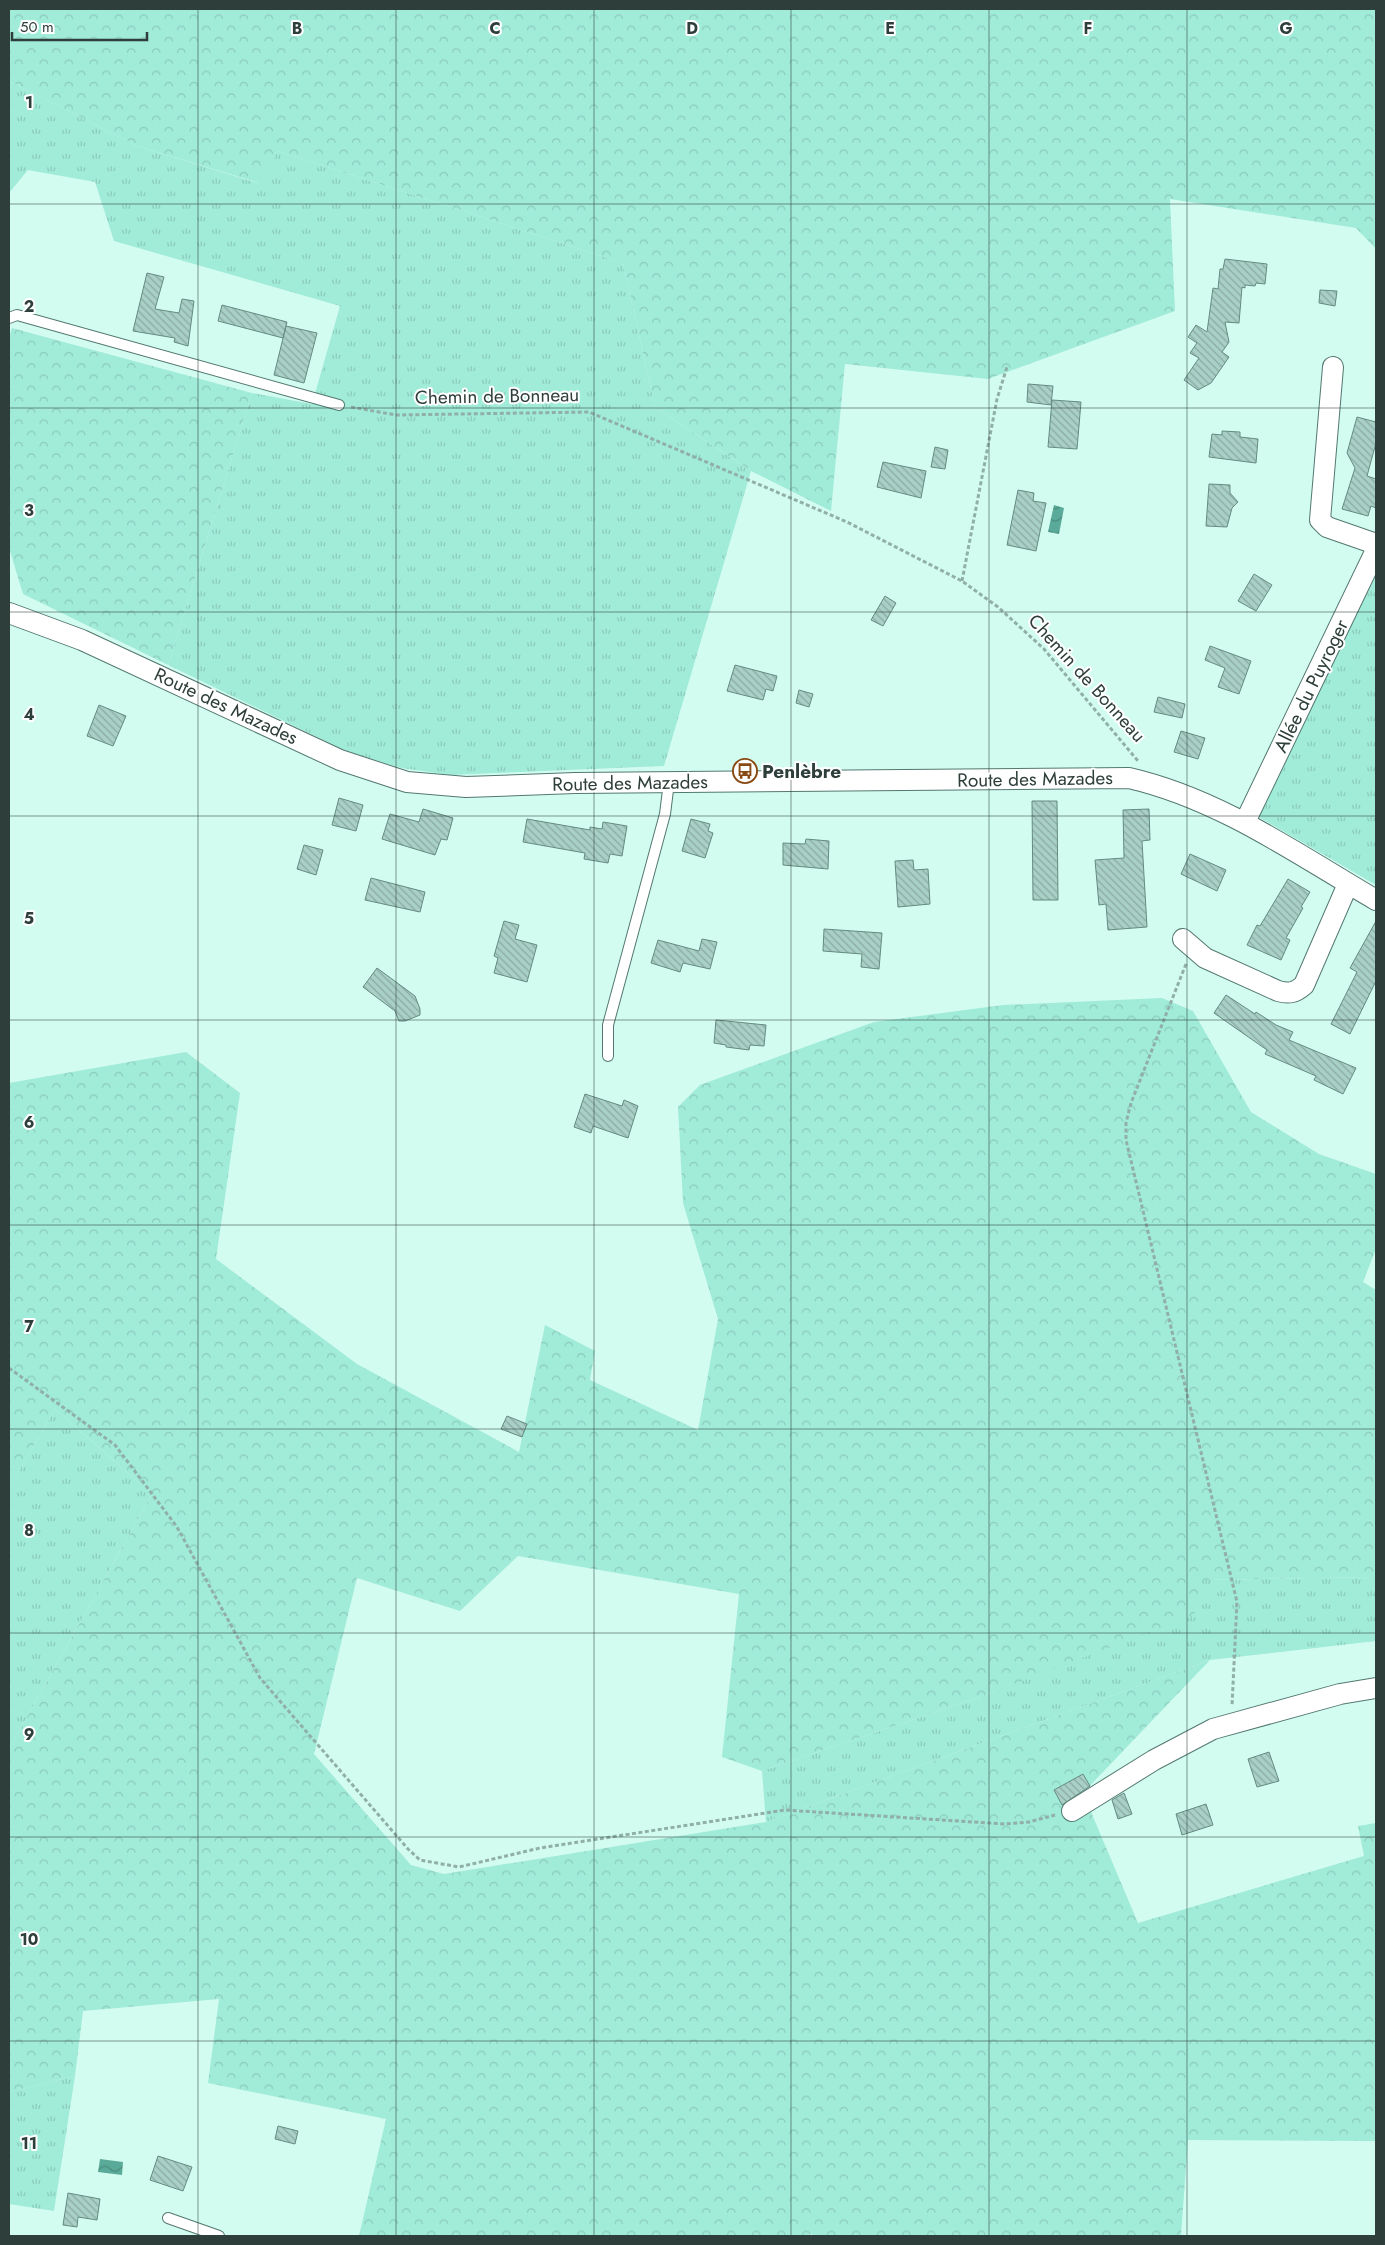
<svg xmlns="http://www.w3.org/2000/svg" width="1385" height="2245" font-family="Jost,sans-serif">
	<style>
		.grass { fill: url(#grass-tufts) }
		.forest { fill: url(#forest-crowns) }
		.water { fill: url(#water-waves) }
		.building { fill: url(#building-back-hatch); stroke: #658b81 }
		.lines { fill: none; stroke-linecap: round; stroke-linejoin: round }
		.service-casing { stroke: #53786f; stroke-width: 12 }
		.minor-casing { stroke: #53786f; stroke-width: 22 }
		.path { stroke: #90afa7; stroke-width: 3; stroke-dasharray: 4 2.5; stroke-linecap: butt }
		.service { stroke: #fff; stroke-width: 10 }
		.minor { stroke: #fff; stroke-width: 20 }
		.grid { fill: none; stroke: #2e3e3a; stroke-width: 1; stroke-opacity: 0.55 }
		.labels { text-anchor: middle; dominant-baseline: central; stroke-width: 4; stroke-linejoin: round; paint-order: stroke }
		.street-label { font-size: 19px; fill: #2e3e3a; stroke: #fff }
		.poi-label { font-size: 19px; font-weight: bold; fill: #2e3e3a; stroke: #fff; text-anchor: start }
		.grid-label { font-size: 16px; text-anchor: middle; font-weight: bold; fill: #2e3e3a; stroke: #fff; stroke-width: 4; stroke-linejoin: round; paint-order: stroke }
	</style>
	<defs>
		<pattern id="grass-tufts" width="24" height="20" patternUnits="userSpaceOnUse" patternTransform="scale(1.25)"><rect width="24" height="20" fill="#a1ebd9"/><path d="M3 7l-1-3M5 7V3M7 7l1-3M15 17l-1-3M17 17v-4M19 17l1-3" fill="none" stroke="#8bcbbb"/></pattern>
		<pattern id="forest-crowns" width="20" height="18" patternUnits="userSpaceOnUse" patternTransform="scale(1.25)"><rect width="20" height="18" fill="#a1ebd9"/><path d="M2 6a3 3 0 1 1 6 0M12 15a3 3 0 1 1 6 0" fill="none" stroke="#8bcbbb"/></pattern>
		<pattern id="water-waves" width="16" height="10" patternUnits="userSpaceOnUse" patternTransform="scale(1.25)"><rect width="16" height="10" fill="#5aaa99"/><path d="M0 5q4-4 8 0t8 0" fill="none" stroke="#4b8c7e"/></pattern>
		<pattern id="building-back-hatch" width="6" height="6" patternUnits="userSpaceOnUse" patternTransform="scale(1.25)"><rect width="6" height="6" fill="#a9d0c6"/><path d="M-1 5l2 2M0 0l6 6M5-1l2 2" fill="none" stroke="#8aaaa2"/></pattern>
	</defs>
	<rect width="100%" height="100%" fill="#d3fcf1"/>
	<path class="grass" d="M 9,81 L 137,146 L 258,183 L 278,151 L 623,263 L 655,407 L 751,471 L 664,766 L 450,775 L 401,768 L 348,752 L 168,665 L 252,393 L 312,404 L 340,306 L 114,241 L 95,182 L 28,170 L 9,193 Z
		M 1376,576 L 1376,885 L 1257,816 Z
		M 55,1409 L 152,1494 L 9,1749 L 9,1488 Z
		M 1376,1577 L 1376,1641 L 1210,1660 L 766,1822 L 762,1771 L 994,1692 L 1204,1580 Z
		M 75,2076 L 54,2211 L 9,2204 L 9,2092 Z"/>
	<path class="forest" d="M 9,9 L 1376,9 L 1376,249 L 1356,228 L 1170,199 L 1175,311 L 988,379 L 845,364 L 831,511 L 751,471 L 655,407 L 623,263 L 278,151 L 259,183 L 137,146 L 9,81 Z
		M 12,328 L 252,393 L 168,665 L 23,594 L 9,548 L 9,337 Z
		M 1162,998 L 1193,1011 L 1251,1112 L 1319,1154 L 1376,1174 L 1376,1249 L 1363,1282 L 1376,1290 L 1376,1577 L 1204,1580 L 1194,1615 L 994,1692 L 762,1771 L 722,1757 L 739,1594 L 518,1556 L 460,1611 L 357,1578 L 314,1754 L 411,1865 L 444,1874 L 766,1822 L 1210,1660 L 1083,1793 L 1138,1923 L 1364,1856 L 1358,1826 L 1376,1823 L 1376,2141 L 1188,2140 L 1181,2236 L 817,2236 L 810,2234 L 809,2236 L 359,2236 L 386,2119 L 208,2083 L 219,1999 L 83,2011 L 75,2076 L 9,2092 L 9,1749 L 152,1494 L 55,1409 L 9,1488 L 9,1083 L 186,1052 L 240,1093 L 216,1259 L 357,1364 L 519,1452 L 545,1325 L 595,1351 L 590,1380 L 698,1430 L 718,1319 L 683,1203 L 678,1107 L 700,1085 L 874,1022 L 1003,1005 Z"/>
	<path class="water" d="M 1054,505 L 1064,508 L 1059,534 L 1048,532 Z
		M 100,2159 L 123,2162 L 122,2175 L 98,2172 Z"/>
	<path class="building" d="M 1225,259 L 1267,264 L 1265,284 L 1256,283 L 1255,286 L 1245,285 L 1245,288 L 1242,287 L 1239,323 L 1225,322 L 1229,342 L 1222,352 L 1229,357 L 1211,383 L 1198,390 L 1184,380 L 1199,358 L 1190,353 L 1197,343 L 1188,337 L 1196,325 L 1207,332 L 1213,288 L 1218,289 L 1220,269 L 1223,269 Z
		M 147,273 L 164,277 L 155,309 L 179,313 L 182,299 L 194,301 L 188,346 L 174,342 L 175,338 L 133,331 Z
		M 1320,290 L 1337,291 L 1335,306 L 1319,303 Z
		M 222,305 L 287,322 L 286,326 L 317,333 L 304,383 L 274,375 L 286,326 L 283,338 L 218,321 Z
		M 1028,384 L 1053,386 L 1051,405 L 1027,402 Z
		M 1052,400 L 1081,402 L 1077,449 L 1048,447 Z
		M 1357,417 L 1376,422 L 1376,443 L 1367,476 L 1376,479 L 1376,508 L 1371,506 L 1368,516 L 1342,509 L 1355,468 L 1347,453 Z
		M 1222,431 L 1240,432 L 1240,437 L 1258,439 L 1256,463 L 1209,457 L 1212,434 L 1222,435 Z
		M 935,447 L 948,450 L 945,469 L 931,467 Z
		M 883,462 L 926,471 L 921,498 L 877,487 Z
		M 1209,484 L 1230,485 L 1230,493 L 1238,502 L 1232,508 L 1227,527 L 1206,526 Z
		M 1018,490 L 1034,493 L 1033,501 L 1046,503 L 1036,551 L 1007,545 Z
		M 1254,574 L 1272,585 L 1256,611 L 1238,601 Z
		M 885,596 L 896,603 L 883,626 L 871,620 Z
		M 1210,646 L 1251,661 L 1239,694 L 1218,687 L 1225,668 L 1205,660 Z
		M 735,665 L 777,676 L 773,691 L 766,689 L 763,700 L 727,691 Z
		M 799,690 L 813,694 L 809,707 L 796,703 Z
		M 1158,697 L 1185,704 L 1182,718 L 1154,712 Z
		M 99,705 L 126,716 L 113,746 L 87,736 Z
		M 1181,731 L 1205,738 L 1198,759 L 1174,752 Z
		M 339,798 L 363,805 L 356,831 L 332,825 Z
		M 1032,801 L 1057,801 L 1058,900 L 1033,900 Z
		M 423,809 L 453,818 L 447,840 L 441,839 L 435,855 L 382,839 L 390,814 L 419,822 Z
		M 1149,809 L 1150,840 L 1142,841 L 1147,927 L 1108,930 L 1106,904 L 1099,905 L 1095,860 L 1124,858 L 1123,810 Z
		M 527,819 L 590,830 L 590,827 L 602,829 L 603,822 L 627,826 L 622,856 L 610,854 L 608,863 L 584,859 L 585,853 L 523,842 Z
		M 691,819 L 710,824 L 708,831 L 713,833 L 705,858 L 682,851 Z
		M 806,839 L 829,841 L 828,869 L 783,865 L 783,843 L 805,844 Z
		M 304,845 L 323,850 L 316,875 L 297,869 Z
		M 1190,854 L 1226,870 L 1217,891 L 1181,874 Z
		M 913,860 L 914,870 L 928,869 L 930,904 L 898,907 L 895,861 Z
		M 371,878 L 425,892 L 420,912 L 365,900 Z
		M 1288,879 L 1310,892 L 1301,907 L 1303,908 L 1286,938 L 1290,940 L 1281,960 L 1247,945 L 1257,925 L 1260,926 Z
		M 504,921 L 519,925 L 515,939 L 537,945 L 527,982 L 494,973 L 498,958 L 494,956 Z
		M 1376,921 L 1376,981 L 1350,1034 L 1331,1024 L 1357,972 L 1350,968 Z
		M 824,929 L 882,933 L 879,969 L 861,967 L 862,954 L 823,951 Z
		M 702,939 L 717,942 L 710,969 L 683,963 L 680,972 L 651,963 L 658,940 L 699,951 Z
		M 377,968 L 415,996 L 420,1009 L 420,1015 L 405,1021 L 399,1021 L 395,1011 L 363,987 Z
		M 1226,995 L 1255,1014 L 1256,1012 L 1276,1025 L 1293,1032 L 1289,1040 L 1356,1068 L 1343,1094 L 1314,1080 L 1316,1076 L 1265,1054 L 1267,1050 L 1214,1013 Z
		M 716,1020 L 766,1025 L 764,1046 L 750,1045 L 749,1050 L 726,1047 L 726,1045 L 714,1043 Z
		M 585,1094 L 622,1106 L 624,1100 L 638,1106 L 628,1138 L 593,1126 L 591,1133 L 574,1127 Z
		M 507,1416 L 527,1424 L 522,1437 L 501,1429 Z
		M 1269,1752 L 1279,1781 L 1257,1787 L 1248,1759 Z
		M 1083,1774 L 1090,1786 L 1062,1805 L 1054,1790 Z
		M 1124,1793 L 1132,1814 L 1118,1819 L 1112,1800 Z
		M 1206,1804 L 1213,1825 L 1182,1835 L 1176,1814 Z
		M 278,2126 L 298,2131 L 295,2144 L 275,2139 Z
		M 158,2156 L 192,2167 L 183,2191 L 150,2180 Z
		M 68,2193 L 100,2199 L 97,2220 L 78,2217 L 77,2227 L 63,2225 Z"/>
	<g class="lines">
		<defs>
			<path id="service" d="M 9,318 L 17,315 L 339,405
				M 608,1056 L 608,1025 L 665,814 L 669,782
				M 168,2218 L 219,2236"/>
			<path id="minor" d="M 1333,367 L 1320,520 L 1327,527 L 1376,544
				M 9,613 L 82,640 L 340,760 L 407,782 L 466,787 L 575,783 L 1129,778 C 1220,799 1297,854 1376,900
				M 1245,822 L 1376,550
				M 1183,939 L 1205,958 L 1278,991 C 1289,994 1295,993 1304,985 L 1348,884
				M 1072,1811 L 1154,1760 L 1213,1729 L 1340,1694 L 1376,1688"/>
		</defs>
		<use href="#service" class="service-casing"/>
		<use href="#minor" class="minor-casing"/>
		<path class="path" d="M 351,407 L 396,415 L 589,412 L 847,522 L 962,581 L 998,607 L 1044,649 L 1138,761
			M 962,581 L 997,399 L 1007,367
			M 1186,964 L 1131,1103 L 1126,1123 L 1126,1140 L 1237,1602 L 1232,1706
			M 9,1368 L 115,1445 L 177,1527 L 260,1678 L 408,1849 L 420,1860 L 459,1867 L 540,1848 L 785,1810 L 1005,1824 L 1029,1822 L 1055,1815"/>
		<use href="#service" class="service"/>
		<use href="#minor" class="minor"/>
	</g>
	<path class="grid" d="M 198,9 L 198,2236M 396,9 L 396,2236M 594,9 L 594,2236M 791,9 L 791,2236M 989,9 L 989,2236M 1187,9 L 1187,2236M 9,204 L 1376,204M 9,408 L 1376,408M 9,612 L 1376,612M 9,816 L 1376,816M 9,1020 L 1376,1020M 9,1225 L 1376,1225M 9,1429 L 1376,1429M 9,1633 L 1376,1633M 9,1837 L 1376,1837M 9,2041 L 1376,2041"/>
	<defs>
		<symbol id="bus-ring" viewBox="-11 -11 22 22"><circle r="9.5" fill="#fff" stroke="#894912" stroke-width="1.5"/><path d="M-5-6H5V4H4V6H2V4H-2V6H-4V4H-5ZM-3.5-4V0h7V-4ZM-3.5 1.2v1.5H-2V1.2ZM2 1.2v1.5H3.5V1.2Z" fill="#894912"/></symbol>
	</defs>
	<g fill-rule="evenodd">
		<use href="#bus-ring" x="731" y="757" width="28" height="28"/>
	</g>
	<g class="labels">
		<g class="street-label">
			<text transform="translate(497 396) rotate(-1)">Chemin de Bonneau</text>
			<text transform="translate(1087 678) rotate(48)">Chemin de Bonneau</text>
			<text transform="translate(1311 686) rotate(-64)">Allée du Puyroger</text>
			<text transform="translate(226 706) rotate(25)">Route des Mazades</text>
			<text transform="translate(1035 779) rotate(-1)">Route des Mazades</text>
			<text transform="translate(630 783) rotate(-1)">Route des Mazades</text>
		</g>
		<g class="poi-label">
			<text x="762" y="771">Penlèbre</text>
		</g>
	</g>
	<g class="grid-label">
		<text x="297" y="34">B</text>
		<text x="495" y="34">C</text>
		<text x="692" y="34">D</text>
		<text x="890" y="34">E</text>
		<text x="1088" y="34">F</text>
		<text x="1286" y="34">G</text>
		<text x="29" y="108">1</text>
		<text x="29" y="312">2</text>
		<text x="29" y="516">3</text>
		<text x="29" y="720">4</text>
		<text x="29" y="924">5</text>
		<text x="29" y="1128">6</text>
		<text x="29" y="1332">7</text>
		<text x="29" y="1536">8</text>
		<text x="29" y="1740">9</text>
		<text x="29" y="1945">10</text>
		<text x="29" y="2149">11</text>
	</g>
	<rect width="1385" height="2245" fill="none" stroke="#2e3e3a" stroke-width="20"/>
	<path d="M12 32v8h135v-8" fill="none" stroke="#2e3e3a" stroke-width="2.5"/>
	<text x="20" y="32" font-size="15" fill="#2e3e3a" stroke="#ffffff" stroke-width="4" paint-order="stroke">50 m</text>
</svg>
